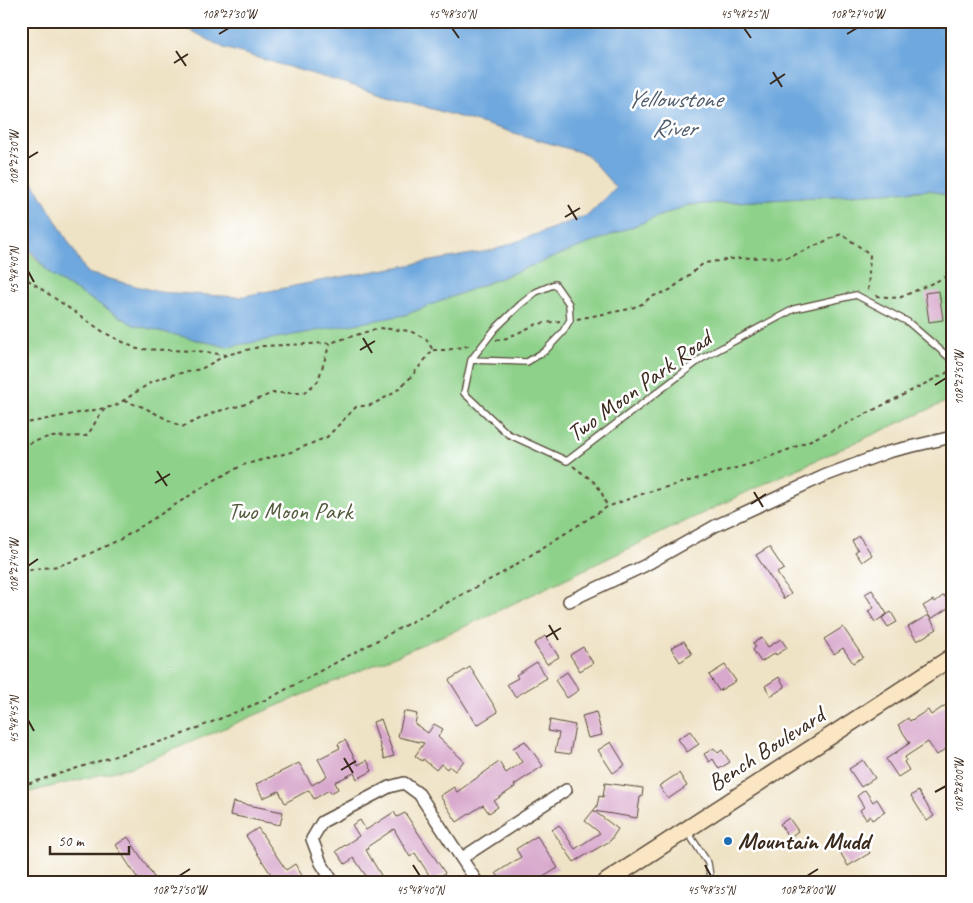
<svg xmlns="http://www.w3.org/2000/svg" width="973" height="903" font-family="Caveat,sans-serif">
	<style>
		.green { fill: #8ed18a; stroke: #647e54 }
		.water { fill: #6ea8de; stroke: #54697e }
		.building { fill: #d8a8cc }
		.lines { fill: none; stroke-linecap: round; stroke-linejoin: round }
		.lane-casing { stroke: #564637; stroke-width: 8 }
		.street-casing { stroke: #564637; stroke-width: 14 }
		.secondary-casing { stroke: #564637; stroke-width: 19 }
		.path { stroke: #564637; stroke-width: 2; stroke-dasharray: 4 4; stroke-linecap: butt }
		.lane { stroke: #fff; stroke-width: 5.5 }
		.street { stroke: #fff; stroke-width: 11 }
		.secondary { stroke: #fbe6c4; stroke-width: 16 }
		.ticks { fill: none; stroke: #3b2a1e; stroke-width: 2 }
		.poi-dot { fill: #1f6fb2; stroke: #fff; stroke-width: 2 }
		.labels { text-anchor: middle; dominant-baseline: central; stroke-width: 5; stroke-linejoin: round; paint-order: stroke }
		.street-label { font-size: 24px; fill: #3b2a1e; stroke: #fff }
		.park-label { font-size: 24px; fill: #545c3e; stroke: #fff }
		.poi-label { font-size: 24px; font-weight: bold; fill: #3b2a1e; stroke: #fff; text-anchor: start }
		.water-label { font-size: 25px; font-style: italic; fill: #4f5c6b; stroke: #fff }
		.neatline { fill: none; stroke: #3b2a1e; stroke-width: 2 }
		.ticks-label { font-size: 12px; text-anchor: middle; fill: #3b2a1e }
	</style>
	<rect width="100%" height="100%" fill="#fff"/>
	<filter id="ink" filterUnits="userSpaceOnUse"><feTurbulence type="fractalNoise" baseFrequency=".02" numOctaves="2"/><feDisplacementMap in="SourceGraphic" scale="10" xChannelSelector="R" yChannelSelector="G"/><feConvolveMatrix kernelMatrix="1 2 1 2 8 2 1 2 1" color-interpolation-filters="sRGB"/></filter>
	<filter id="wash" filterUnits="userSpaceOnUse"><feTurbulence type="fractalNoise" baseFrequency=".0096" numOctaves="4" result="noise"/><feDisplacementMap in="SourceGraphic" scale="20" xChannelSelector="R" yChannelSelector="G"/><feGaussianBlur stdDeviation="1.12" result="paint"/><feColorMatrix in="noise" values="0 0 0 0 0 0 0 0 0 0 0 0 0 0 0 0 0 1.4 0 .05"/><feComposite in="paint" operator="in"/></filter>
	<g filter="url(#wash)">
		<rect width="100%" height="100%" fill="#efe3c6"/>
		<path class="green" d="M 930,190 L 952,197 L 952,399 L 768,482 L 466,626 L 132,767 L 21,794 L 21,243 L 52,276 L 134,325 L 405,315 L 688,205 Z"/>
		<path class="water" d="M 170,21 L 937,21 L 952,26 L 952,197 L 930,190 L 688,205 L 405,315 L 227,347 L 134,325 L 52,276 L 25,244 L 31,213 L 21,200 L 21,162 L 87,273 L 159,292 L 239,297 L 324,280 L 494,250 L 588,215 L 616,188 L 586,154 L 224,48 L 179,24 Z"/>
		<g id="blocks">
			<path class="building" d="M 939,291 L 943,320 L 929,322 L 925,293 Z
				M 859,536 L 872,555 L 862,562 L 855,552 L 858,550 L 852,541 Z
				M 769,547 L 784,569 L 777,573 L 791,594 L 784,599 L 756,555 Z
				M 872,590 L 887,614 L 875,622 L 868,611 L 874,608 L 865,594 Z
				M 944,595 L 951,606 L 931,619 L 923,606 L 933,600 L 935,602 Z
				M 891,612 L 897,622 L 888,627 L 882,618 Z
				M 928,615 L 937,629 L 917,641 L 908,627 Z
				M 843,627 L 863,657 L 853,663 L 843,648 L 834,654 L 824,639 Z
				M 545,636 L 559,657 L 547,664 L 534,644 Z
				M 762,638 L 768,647 L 781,639 L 787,648 L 776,655 L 775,653 L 761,662 L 753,650 L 756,647 L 753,643 Z
				M 684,641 L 692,654 L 680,662 L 671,648 Z
				M 583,647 L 593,663 L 580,671 L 570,655 Z
				M 537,662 L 547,678 L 515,697 L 507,684 L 518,678 L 516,675 Z
				M 725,665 L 736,681 L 719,691 L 709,675 Z
				M 470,667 L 498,712 L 477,725 L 449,680 Z
				M 567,672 L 579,690 L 567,698 L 555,680 Z
				M 779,677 L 785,687 L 771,696 L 765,686 Z
				M 952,701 L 952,745 L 937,755 L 928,742 L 905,757 L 906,760 L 904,762 L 909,770 L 898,777 L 886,759 L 910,743 L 898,725 L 908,718 L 910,721 L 928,710 L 931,715 Z
				M 404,711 L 417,714 L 415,724 L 428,733 L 434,724 L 443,729 L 438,737 L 464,761 L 455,771 L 449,766 L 447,769 L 441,764 L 436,770 L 423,759 L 422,761 L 415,756 L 424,743 L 398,737 Z
				M 596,712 L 602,735 L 588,738 L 582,716 Z
				M 381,719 L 394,756 L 384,759 L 373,722 Z
				M 550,720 L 575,725 L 570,754 L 555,752 L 559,733 L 548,731 Z
				M 690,731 L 699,744 L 687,752 L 678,739 Z
				M 345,740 L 358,765 L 367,760 L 372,771 L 357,779 L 354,773 L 335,782 L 338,789 L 331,793 L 329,790 L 314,799 L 309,790 L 285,803 L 279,791 L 263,798 L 256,784 L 299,763 L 312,785 L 327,776 L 318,759 L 340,748 L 338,744 Z
				M 525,741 L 543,766 L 514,785 L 515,787 L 494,801 L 498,807 L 489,813 L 483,805 L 457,822 L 440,796 L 454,787 L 457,792 L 499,762 L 506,773 L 522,762 L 513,748 Z
				M 611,742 L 625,765 L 613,773 L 598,750 Z
				M 714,748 L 718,753 L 722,750 L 730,762 L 719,769 L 713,759 L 709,762 L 704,754 Z
				M 863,760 L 875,778 L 861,787 L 849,769 Z
				M 679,773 L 687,786 L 668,799 L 659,786 Z
				M 605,783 L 643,788 L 642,797 L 640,797 L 637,818 L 594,811 L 618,829 L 610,841 L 574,862 L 552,830 L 559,825 L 575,849 L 600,833 L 585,821 L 597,806 L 599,796 L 603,797 Z
				M 865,790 L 873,802 L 877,799 L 885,812 L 872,820 L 870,816 L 866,819 L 860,810 L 864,807 L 857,796 Z
				M 918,791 L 934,816 L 927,821 L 911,796 Z
				M 233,802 L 283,812 L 280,825 L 230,815 Z
				M 394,812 L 397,817 L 405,813 L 445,873 L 433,881 L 415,853 L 410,857 L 394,829 L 367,847 L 368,849 L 366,850 L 385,882 L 370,882 L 354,858 L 345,864 L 336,851 L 359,836 L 352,825 L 360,820 L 366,830 Z
				M 789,818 L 798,831 L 789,838 L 780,824 Z
				M 258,828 L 286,870 L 295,864 L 306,882 L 276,882 L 246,836 Z
				M 537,836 L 558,868 L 535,882 L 502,882 L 496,873 L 521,857 L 516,849 Z
				M 128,837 L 157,882 L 140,882 L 116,845 Z
				M 861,837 L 870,853 L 848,866 L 839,850 Z"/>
		</g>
	</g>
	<g filter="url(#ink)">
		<use href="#blocks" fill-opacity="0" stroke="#564637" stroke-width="1"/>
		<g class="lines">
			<defs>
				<path id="lane" d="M 471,360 L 527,362 L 545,351 L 562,333 L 570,320 L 569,304 L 555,284 L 536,292 L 521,304 L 495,329 L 471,360 L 464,393 L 508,434 L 567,461 L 701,359 L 794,309 L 856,295 L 908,322 L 952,360
					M 687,831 L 708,863 L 711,882"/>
				<path id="street" d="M 569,601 L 644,566 L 715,526 L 824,476 L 888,452 L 952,437
					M 462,858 L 566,790
					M 333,882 L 321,863 L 312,839 L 322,822 L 389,787 L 404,783 L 419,794 L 477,882"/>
				<path id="secondary" d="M 21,880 L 25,882
					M 606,882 L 952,657"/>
			</defs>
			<use href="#lane" class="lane-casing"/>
			<use href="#street" class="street-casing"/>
			<use href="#secondary" class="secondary-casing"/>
			<path class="path" d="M 21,275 L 105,333 L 137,349 L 198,351 L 226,355 L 263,346 L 330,343 L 379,328 L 410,331 L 426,339 L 433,350
				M 876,296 L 899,298 L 946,277 L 952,281
				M 577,319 L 629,309 L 642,304 L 651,297 L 670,290 L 704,263 L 739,258 L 790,257 L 841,234 L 870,254 L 868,292
				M 496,340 L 507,338 L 537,324 L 560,321
				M 433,350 L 447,350 L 472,345
				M 124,401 L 143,407 L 182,427 L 215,412 L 243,405 L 273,393 L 304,393 L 318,381 L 330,343
				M 21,424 L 115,406 L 153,381 L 171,375 L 201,369 L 226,355
				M 21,446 L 48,437 L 86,436 C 94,428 96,417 105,409
				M 573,466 C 593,482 599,481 607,507
				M 21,571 L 58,566 L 76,560 L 123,538 L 211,482 L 243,465 L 291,452 L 327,437 L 356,407 L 371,405 L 394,393 L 410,378 L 433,350
				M 21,786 L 178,736 L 270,698 L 504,572 L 607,507 L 645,493 L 747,465 L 793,448 L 842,426 L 952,370"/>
			<use href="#lane" class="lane"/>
			<use href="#street" class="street"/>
			<use href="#secondary" class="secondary"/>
		</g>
	</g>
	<path class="ticks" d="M 452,28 L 459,38M 744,28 L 751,38M 219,34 L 229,28M 847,34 L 857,28M 176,51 L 186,66M 174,63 L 188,54M 773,72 L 782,87M 770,84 L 785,74M 28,158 L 38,152M 568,205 L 577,220M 565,217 L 580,208M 28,271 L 34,282M 363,338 L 372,353M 360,350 L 375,341M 935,385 L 946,378M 157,471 L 167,486M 155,483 L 170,474M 754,492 L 763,507M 751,504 L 766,494M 28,566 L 38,559M 549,625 L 558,640M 546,637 L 561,628M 28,720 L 34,731M 344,758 L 353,773M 341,770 L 356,761M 935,792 L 946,786M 413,865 L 420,876M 705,865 L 711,876M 179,876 L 190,869M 807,876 L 818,869"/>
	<circle class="poi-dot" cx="728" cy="841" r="5"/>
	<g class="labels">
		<g class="street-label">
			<text transform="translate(639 386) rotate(-36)">Two Moon Park Road</text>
			<text transform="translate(766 749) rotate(-33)">Bench Boulevard</text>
		</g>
		<g class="park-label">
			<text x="290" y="511">Two Moon Park</text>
		</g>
		<g class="poi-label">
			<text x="738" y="841">Mountain Mudd</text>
		</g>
		<g class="water-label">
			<text x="674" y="99">Yellowstone<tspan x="674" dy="29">River</tspan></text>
		</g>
	</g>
	<rect width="973" height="903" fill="none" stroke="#fff" stroke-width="55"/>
	<path d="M50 846v8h79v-8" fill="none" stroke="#3b2a1e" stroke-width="2.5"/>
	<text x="58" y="846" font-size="15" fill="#3b2a1e" stroke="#ffffff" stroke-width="4" paint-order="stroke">50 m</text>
	<rect x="28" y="28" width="918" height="848" class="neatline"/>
	<g class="ticks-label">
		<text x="229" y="18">108°27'30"W</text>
		<text x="452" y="18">45°48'30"N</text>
		<text x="744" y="18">45°48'25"N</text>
		<text x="857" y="18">108°27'40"W</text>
		<text transform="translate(14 158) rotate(-90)" y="4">108°27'30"W</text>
		<text transform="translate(14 271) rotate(-90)" y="4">45°48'40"N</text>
		<text transform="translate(959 378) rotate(-90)" y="4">108°27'50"W</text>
		<text transform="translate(14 566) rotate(-90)" y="4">108°27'40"W</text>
		<text transform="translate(14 720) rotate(-90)" y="4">45°48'45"N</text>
		<text transform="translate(959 786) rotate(-90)" y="4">108°28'00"W</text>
		<text x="179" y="894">108°27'50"W</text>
		<text x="420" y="894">45°48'40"N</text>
		<text x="711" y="894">45°48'35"N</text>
		<text x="807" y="894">108°28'00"W</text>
	</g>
</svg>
